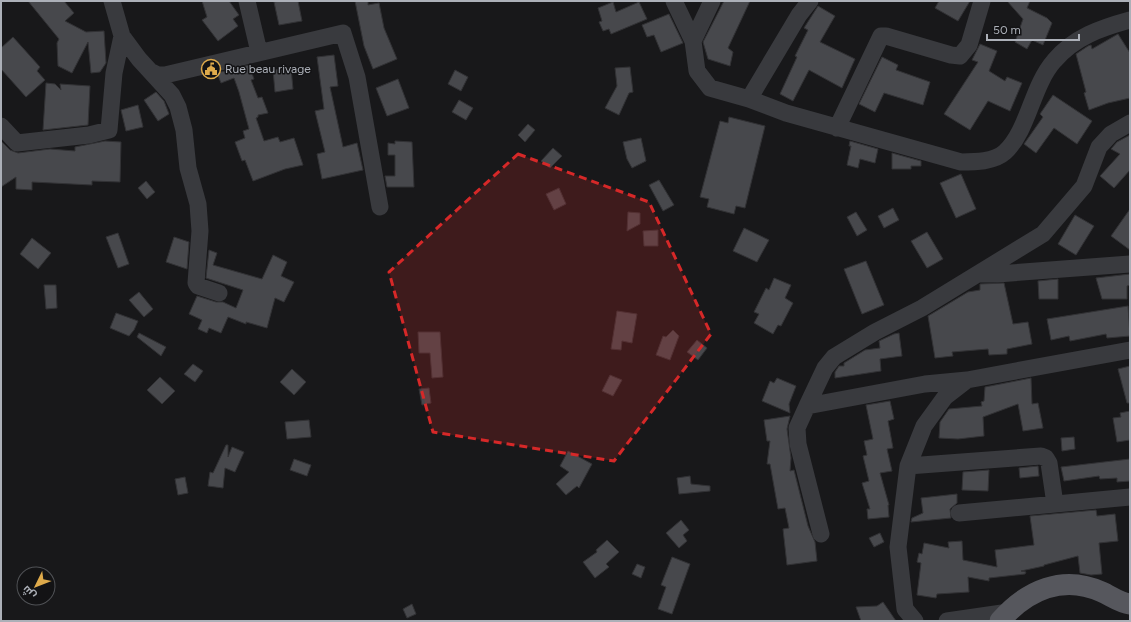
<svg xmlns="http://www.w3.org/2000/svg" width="1131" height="622" font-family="Figtree,Cairo,sans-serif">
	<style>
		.building { fill: #47484c; stroke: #323235 }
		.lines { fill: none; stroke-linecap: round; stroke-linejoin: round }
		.minor { stroke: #393a3e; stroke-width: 17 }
		.major { stroke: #56575d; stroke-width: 21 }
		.marked { fill: #d62828; fill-opacity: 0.2; stroke: #d62828; stroke-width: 3; stroke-dasharray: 8 5; stroke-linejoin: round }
		.labels { text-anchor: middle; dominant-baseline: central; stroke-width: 3; stroke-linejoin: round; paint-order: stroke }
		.poi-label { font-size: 12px; fill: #acb0b8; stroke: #131315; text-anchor: start }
	</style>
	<rect width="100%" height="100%" fill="#18181a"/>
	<path class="building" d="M 28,1 L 64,1 L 74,13 L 65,21 L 86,32 L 104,31 L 106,63 L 100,72 L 91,73 L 88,42 L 72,73 L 58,66 L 57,43 L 59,39 Z
		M 202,1 L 229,1 L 239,15 L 233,19 L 238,26 L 218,41 L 202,20 L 207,17 Z
		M 280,1 L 298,1 L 302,21 L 279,25 L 274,2 Z
		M 355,1 L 368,1 L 368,5 L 379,3 L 384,28 L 397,59 L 373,69 L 364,46 Z
		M 724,1 L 750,1 L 728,48 L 733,52 L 730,66 L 708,59 L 703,42 Z
		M 939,1 L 970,1 L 958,21 L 935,8 Z
		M 1007,1 L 1030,1 L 1027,8 L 1047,18 L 1052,23 L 1043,45 L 1032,40 L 1027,49 L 1015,42 L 1023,19 Z
		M 613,2 L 616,12 L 639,2 L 647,19 L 611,34 L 609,29 L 603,31 L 599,22 L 602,21 L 598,8 Z
		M 818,6 L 835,16 L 820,42 L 855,59 L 842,88 L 809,70 L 793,101 L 780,94 L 797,57 L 795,56 L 808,30 L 804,28 Z
		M 669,14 L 683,43 L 661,52 L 654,35 L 647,37 L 642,25 Z
		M 1118,34 L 1130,53 L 1130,98 L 1108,103 L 1089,110 L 1084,93 L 1086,92 L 1076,54 L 1088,46 L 1091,45 L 1092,49 Z
		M 13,37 L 40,67 L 37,71 L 45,80 L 26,97 L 1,69 L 1,48 Z
		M 980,44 L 997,51 L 989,71 L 1005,81 L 1007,77 L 1022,83 L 1010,111 L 988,101 L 970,130 L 944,114 L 978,62 L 972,60 Z
		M 334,55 L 338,86 L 330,87 L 343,147 L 357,143 L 363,170 L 322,179 L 317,154 L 325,152 L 315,111 L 324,109 L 317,57 Z
		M 882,57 L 898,65 L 896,70 L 930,82 L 923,105 L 884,93 L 875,112 L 859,104 Z
		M 249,65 L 254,79 L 251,80 L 258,98 L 262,97 L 268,113 L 258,115 L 258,117 L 256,118 L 264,141 L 278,137 L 280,142 L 294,138 L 303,165 L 285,169 L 253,181 L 245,160 L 242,161 L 235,142 L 245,138 L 243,131 L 249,129 L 239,92 L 234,78 L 221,83 L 217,73 Z
		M 630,67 L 633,92 L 629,93 L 619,115 L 605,108 L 617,86 L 615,68 Z
		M 291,68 L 293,89 L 275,92 L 273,70 Z
		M 455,70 L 468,77 L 461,91 L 448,84 Z
		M 398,79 L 409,108 L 387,116 L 376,88 Z
		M 46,83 L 55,84 L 61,90 L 60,84 L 90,86 L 88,125 L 43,130 Z
		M 156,92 L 164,101 L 169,114 L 158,121 L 144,100 Z
		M 1053,95 L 1092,121 L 1077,144 L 1054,128 L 1036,153 L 1024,144 L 1043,117 L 1040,114 Z
		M 459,100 L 473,108 L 466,120 L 452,112 Z
		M 138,105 L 143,127 L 126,131 L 121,110 Z
		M 729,117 L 765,126 L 745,208 L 736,206 L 734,214 L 707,207 L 709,199 L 700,197 L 720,121 L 728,123 Z
		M 528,124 L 535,130 L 525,142 L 518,135 Z
		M 1130,135 L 1130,170 L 1114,188 L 1100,176 L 1120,154 L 1111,149 L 1117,142 Z
		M 641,138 L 646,161 L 632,168 L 627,159 L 623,142 Z
		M 1,141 L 10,150 L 18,153 L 50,149 L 75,151 L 75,147 L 105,141 L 121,142 L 120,182 L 92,181 L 92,185 L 32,182 L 32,190 L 16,189 L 16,177 L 1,187 Z
		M 395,141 L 412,142 L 414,187 L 387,187 L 385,176 L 395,176 L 395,155 L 388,155 L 388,143 L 395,144 Z
		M 850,141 L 878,149 L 875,163 L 860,159 L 858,168 L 847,165 L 851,146 L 849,146 Z
		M 553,148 L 562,156 L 550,168 L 541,161 Z
		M 892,153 L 921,161 L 921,166 L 911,166 L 911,169 L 892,169 Z
		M 961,174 L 976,209 L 956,218 L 940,183 Z
		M 659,180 L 674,205 L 663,211 L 649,185 Z
		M 146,181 L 155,192 L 147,199 L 138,188 Z
		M 559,188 L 566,204 L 554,210 L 546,194 Z
		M 893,208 L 899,220 L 884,228 L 878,216 Z
		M 1130,209 L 1130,250 L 1111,236 Z
		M 628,212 L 640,213 L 640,224 L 627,231 Z
		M 856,212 L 867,230 L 857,236 L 847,217 Z
		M 1075,215 L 1094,226 L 1076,255 L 1058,244 Z
		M 744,228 L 769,240 L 757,262 L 733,251 Z
		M 658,230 L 658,246 L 644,246 L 643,231 Z
		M 927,232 L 943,259 L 927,268 L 911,241 Z
		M 118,233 L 129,264 L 118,268 L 106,237 Z
		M 174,237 L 189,242 L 187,269 L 166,262 Z
		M 32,238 L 51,253 L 38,269 L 20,254 Z
		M 209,250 L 217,253 L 213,265 L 262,279 L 273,255 L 287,262 L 281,276 L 294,282 L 284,302 L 275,298 L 267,328 L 246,322 L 246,324 L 228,317 L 221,333 L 209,328 L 207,333 L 198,329 L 202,320 L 189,314 L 197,296 L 216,302 L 223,302 L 236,308 L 243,290 L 206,278 Z
		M 866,261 L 884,305 L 862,314 L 844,269 Z
		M 1130,274 L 1130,285 L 1127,286 L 1127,299 L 1102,299 L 1096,278 Z
		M 774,278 L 791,285 L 785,298 L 793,303 L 781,326 L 778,325 L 773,334 L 754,323 L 759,314 L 754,312 L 766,288 L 769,290 Z
		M 1058,279 L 1058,299 L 1039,299 L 1038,281 Z
		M 1004,283 L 1013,324 L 1028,322 L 1032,344 L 1007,349 L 1007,354 L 989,355 L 988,349 L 952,352 L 953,356 L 935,358 L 928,316 L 968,292 L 980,290 L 980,284 Z
		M 44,285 L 56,285 L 57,308 L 46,309 Z
		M 139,292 L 153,309 L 144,317 L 129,300 Z
		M 1128,306 L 1130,336 L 1107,338 L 1106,334 L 1070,341 L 1069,336 L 1051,340 L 1047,319 Z
		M 617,311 L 637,314 L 632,343 L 622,341 L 621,350 L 611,349 Z
		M 116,313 L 138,321 L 134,330 L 129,336 L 110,328 Z
		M 673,330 L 679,336 L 670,360 L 656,355 L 663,336 L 666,337 Z
		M 418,332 L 440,332 L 443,377 L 432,378 L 430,353 L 419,353 Z
		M 139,333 L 166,347 L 161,356 L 137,337 Z
		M 899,333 L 902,356 L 880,359 L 881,371 L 835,378 L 835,372 L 839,366 L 844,366 L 844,363 L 865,350 L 880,348 L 879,341 L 894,334 Z
		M 697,340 L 707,348 L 698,360 L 687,352 Z
		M 193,364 L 203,371 L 195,382 L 184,374 Z
		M 1130,366 L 1130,403 L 1127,403 L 1118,369 Z
		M 292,369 L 306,382 L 294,395 L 280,382 Z
		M 610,375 L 622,380 L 613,396 L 602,391 Z
		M 160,377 L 175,391 L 162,404 L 147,390 Z
		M 777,378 L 796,386 L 789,404 L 790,413 L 762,401 L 770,381 L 774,383 Z
		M 1031,378 L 1032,404 L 1038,403 L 1043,428 L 1023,431 L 1018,404 L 983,417 L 984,436 L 958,439 L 939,438 L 940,422 L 949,409 L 982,406 L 981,402 L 984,401 L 985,387 Z
		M 429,388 L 431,403 L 422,405 L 419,389 Z
		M 890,401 L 894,419 L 888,421 L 893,448 L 887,449 L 892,471 L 880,473 L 889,505 L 888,505 L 889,517 L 868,519 L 867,509 L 870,509 L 862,483 L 869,481 L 863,456 L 867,455 L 864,441 L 873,439 L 866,405 Z
		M 1130,411 L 1130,440 L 1117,442 L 1113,418 L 1121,417 L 1120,413 Z
		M 790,416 L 787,429 L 791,458 L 790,471 L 794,470 L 808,526 L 815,542 L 817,561 L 787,565 L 783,529 L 789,528 L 785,508 L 778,509 L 770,464 L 767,464 L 770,441 L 767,441 L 764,420 Z
		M 309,420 L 311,437 L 287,439 L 285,422 Z
		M 1074,437 L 1075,449 L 1062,451 L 1061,438 Z
		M 226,445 L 228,445 L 228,457 L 232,447 L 244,452 L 235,472 L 225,468 L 223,488 L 208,486 L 210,472 L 213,473 Z
		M 568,451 L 592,464 L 579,488 L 577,486 L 566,495 L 556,484 L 569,472 L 560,466 Z
		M 294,459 L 311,465 L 307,476 L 290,470 Z
		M 1130,459 L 1130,481 L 1117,482 L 1117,478 L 1100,479 L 1099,476 L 1064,481 L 1061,467 Z
		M 1038,466 L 1039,476 L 1020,478 L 1019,468 Z
		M 989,470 L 988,491 L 962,490 L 963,472 Z
		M 690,476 L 691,484 L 710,486 L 710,491 L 679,494 L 677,478 Z
		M 185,477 L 188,493 L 178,495 L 175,479 Z
		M 957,494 L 957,503 L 950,509 L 951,518 L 911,522 L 912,518 L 923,513 L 921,498 Z
		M 1096,510 L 1097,516 L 1115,514 L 1118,541 L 1099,543 L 1102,574 L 1091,575 L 1080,573 L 1078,556 L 1044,565 L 1044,566 L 1021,571 L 1026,572 L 1025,574 L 989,578 L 989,581 L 968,577 L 969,592 L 937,594 L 936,598 L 917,595 L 921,563 L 917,562 L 919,553 L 922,554 L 924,543 L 949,548 L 948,542 L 962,541 L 963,560 L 997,567 L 995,550 L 1034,545 L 1030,516 Z
		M 681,520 L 689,530 L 683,535 L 687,541 L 679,548 L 666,533 Z
		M 880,533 L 884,542 L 874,547 L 869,538 Z
		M 607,540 L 619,552 L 606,564 L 609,567 L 595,578 L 583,562 L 597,552 L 596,550 Z
		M 672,557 L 690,564 L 672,614 L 658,609 L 666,587 L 661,585 Z
		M 637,564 L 645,567 L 641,578 L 632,574 Z
		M 883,602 L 896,621 L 861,621 L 856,607 L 877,606 Z
		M 412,604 L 416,614 L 407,618 L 403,609 Z"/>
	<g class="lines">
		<path class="minor" d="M 112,1 L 122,36 L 139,59 L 150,71 L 158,75 L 165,75 L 343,33 L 357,77 L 380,207
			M 247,1 L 259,52
			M 674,1 L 693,41 L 697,71 L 710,88 L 749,99 L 786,113 L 961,162 C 975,162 994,162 1005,152 C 1028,131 1032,86 1054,61 C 1074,37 1101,28 1130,20
			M 693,41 L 712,1
			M 150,71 L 172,95 L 178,107 L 184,130 L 188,168 L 198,204 L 200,231 L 196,283 L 198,286 L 219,293
			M 749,99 L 799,15 L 810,1
			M 1,126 L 17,143 L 89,135 L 109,130 L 114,73 L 122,36
			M 837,128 L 881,36 L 886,36 L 951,55 L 960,56 L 969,45 L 982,1
			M 979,274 L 997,274 L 1130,264
			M 807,406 L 825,368 L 834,357 L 875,332 L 922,308 L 1043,234 L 1084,186 L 1099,147 L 1111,134 L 1130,123
			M 908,466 L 1041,456 L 1046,458 L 1049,463 L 1055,504
			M 959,513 L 1130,497
			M 821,534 L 798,444 L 797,428 L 807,406 L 925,384 L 967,380
			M 915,621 L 905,609 L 898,547 L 908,466 L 924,426 L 945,397 L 967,380 L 1130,350
			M 947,621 L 1009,612"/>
		<path class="major" d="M 1000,621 C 1027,590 1063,574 1102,592 C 1111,596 1120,603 1130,604"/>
	</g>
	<path class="marked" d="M 518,154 L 649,202 L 711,334 L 614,461 L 433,432 L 389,272 Z"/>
	<defs>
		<symbol id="civic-ring" viewBox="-11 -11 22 22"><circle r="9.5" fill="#131315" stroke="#deaa4b" stroke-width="1.5"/><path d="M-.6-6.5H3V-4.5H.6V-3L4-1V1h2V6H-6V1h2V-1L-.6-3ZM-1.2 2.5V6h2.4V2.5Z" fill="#deaa4b"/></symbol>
	</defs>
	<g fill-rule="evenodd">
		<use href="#civic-ring" x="200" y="58" width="22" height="22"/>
	</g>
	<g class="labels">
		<g class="poi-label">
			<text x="225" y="69">Rue beau rivage</text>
		</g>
	</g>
	<rect width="1131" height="622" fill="none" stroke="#acb0b8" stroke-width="4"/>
	<g transform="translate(36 586) rotate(227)"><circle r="19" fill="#131315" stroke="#505256"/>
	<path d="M0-3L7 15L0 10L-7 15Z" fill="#deaa4b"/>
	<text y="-6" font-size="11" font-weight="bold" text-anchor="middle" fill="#acb0b8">ش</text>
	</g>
	<path d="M987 34v6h92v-6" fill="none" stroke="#acb0b8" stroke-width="2"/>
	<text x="993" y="34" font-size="12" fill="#acb0b8" stroke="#131315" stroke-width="3" paint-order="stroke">50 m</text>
</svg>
